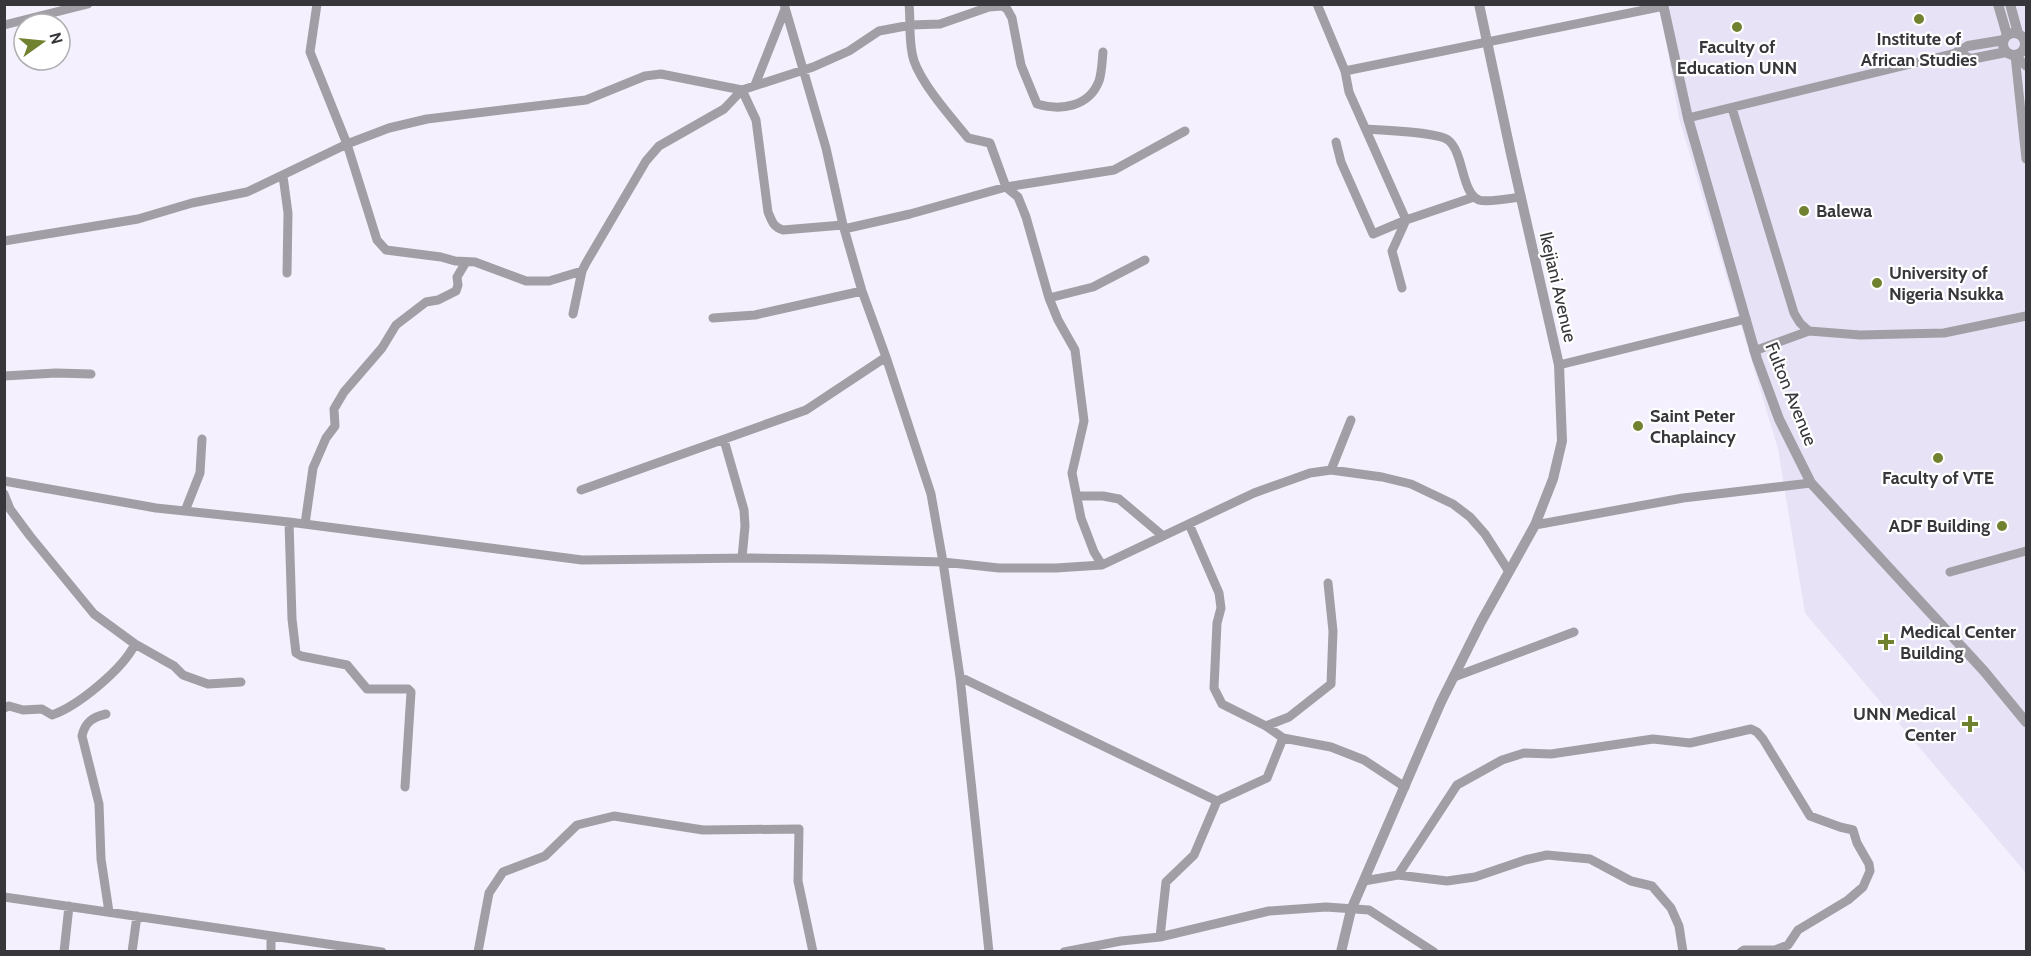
<svg xmlns="http://www.w3.org/2000/svg" width="2031" height="956" font-family="Cabin,sans-serif">
	<style>
		.built { fill: #e8e2f6 }
		.lines { fill: none; stroke-linecap: round; stroke-linejoin: round }
		.minor { stroke: #a19fa5; stroke-width: 9 }
		.tertiary { stroke: #a19fa5; stroke-width: 10 }
		.poi-dot { fill: #708130; stroke: #fff; stroke-width: 2 }
		.labels { text-anchor: middle; dominant-baseline: central; stroke-width: 4.5; stroke-linejoin: round; paint-order: stroke }
		.poi-label { font-size: 18px; font-weight: bold; fill: #37363b; stroke: #fff; text-anchor: start }
		.street-label { font-size: 18px; fill: #37363b; stroke: #fff }
	</style>
	<rect width="100%" height="100%" fill="#f4f0fd"/>
	<path class="built" d="M 1660,5 L 2026,5 L 2026,873 L 1805,613 L 1778,449 L 1679,118 Z"/>
	<g class="lines">
		<path class="minor" d="M 317,4 L 310,52 L 347,144 L 377,240 L 386,250 L 441,257 L 455,261 L 475,262 L 526,281 L 549,281 L 582,271
			M 784,4 L 826,148 L 843,225 L 862,291 L 886,357 L 931,494 L 943,562 L 960,677 L 989,952
			M 909,4 C 911,23 908,43 914,61 C 923,86 951,117 968,138 L 990,143 L 1006,187 L 1018,197 L 1026,217 L 1049,298 L 1058,320 L 1075,350 L 1084,421 L 1072,473 L 1081,518 L 1094,552 L 1102,565
			M 1317,4 L 1345,71 L 1349,92 L 1406,220 L 1392,251 L 1402,288
			M 4,25 L 88,4
			M 2015,55 L 2026,159
			M 2015,55 L 2026,66
			M 1345,71 L 1664,6
			M 755,85 L 785,9
			M 742,90 L 756,120 L 768,212 C 772,221 773,227 783,230 L 843,225
			M 1732,108 L 1794,313 L 1800,323 L 1809,331 L 1860,335 L 1944,333 L 2026,316
			M 1688,118 L 1956,53
			M 1366,129 C 1382,130 1438,132 1448,140 C 1464,152 1461,193 1479,200 C 1488,203 1511,198 1521,197
			M 1336,142 L 1341,162 L 1373,234 L 1406,220 L 1474,197
			M 283,176 L 288,213 L 287,273
			M 844,229 L 910,214 L 1006,187 L 1114,170 L 1185,131
			M 4,241 L 138,219 L 192,203 L 247,192 L 347,144 L 389,128 L 427,119 L 586,100 L 645,76 L 661,74 L 742,90
			M 1049,298 L 1093,287 L 1145,260
			M 573,314 L 582,271 L 586,263 L 646,161 L 659,146 L 724,109 L 742,90 L 813,67 L 849,51 L 879,31 L 911,25 L 940,24 L 989,7 L 1002,6 L 1007,9 L 1012,18 L 1021,65 L 1037,104 C 1061,111 1089,107 1099,81 C 1102,72 1102,61 1103,52
			M 713,318 L 755,315 L 862,291
			M 1754,351 L 1809,331
			M 1559,365 L 1746,319
			M 4,376 L 56,373 L 91,374
			M 724,440 L 744,510 L 745,526 L 742,558
			M 1331,470 L 1351,420
			M 4,481 L 156,508 L 289,522 L 582,560 L 751,558 L 825,559 L 943,562 L 999,568 L 1056,568 L 1102,565 L 1254,493 L 1310,473 L 1331,470 L 1382,477 L 1411,484 L 1453,504 L 1470,517 L 1485,534 L 1508,570
			M 581,490 L 806,410 L 886,357
			M 4,494 L 10,509 L 30,536 L 94,614 L 135,644 L 174,666 L 183,675 L 208,684 L 241,682
			M 1077,496 L 1103,496 L 1119,499 L 1163,536
			M 185,511 L 200,473 L 202,439
			M 289,522 L 292,619 L 296,653 L 301,656 L 347,665 L 367,689 L 408,689 L 411,692 L 405,787
			M 305,524 L 313,468 L 326,438 L 335,426 L 334,409 L 344,392 L 382,348 L 396,325 L 426,302 L 438,300 L 456,291 L 458,285 L 457,277 L 466,262
			M 1189,524 L 1219,593 L 1221,608 L 1217,623 L 1214,688 L 1222,704 L 1266,726 L 1283,738 L 1331,747 L 1364,760 L 1405,787
			M 1535,525 L 1683,498 L 1811,483
			M 1950,572 L 2026,551
			M 960,677 L 1217,801
			M 1454,677 L 1574,632
			M 4,708 L 9,706 L 23,710 L 42,709 L 52,715 C 78,706 123,669 135,644
			M 106,714 C 93,717 85,722 82,736 L 99,804 L 101,859 L 109,912
			M 1266,726 L 1289,717 L 1331,684 L 1333,631 L 1328,583
			M 1398,875 L 1457,785 L 1502,760 L 1524,753 L 1551,754 L 1653,739 L 1690,743 L 1751,729 L 1757,732 L 1763,739 L 1810,816 L 1840,827 L 1853,830 L 1857,843 L 1869,864 L 1870,871 L 1863,887 L 1848,900 L 1798,930 L 1788,945 L 1775,950 L 1744,950 L 1741,952
			M 1364,881 L 1398,875 L 1447,881 L 1475,877 L 1525,860 L 1547,855 L 1590,859 L 1631,881 L 1652,886 L 1671,908 L 1679,926 L 1683,952
			M 4,897 L 382,952
			M 271,936 L 271,952
			M 1160,937 L 1166,882 L 1194,855 L 1217,801 L 1267,778 L 1283,738
			M 64,952 L 69,906
			M 132,952 L 137,916
			M 478,952 L 489,893 L 503,872 L 545,856 L 577,825 L 614,816 L 703,830 L 799,829 L 798,881 L 813,952
			M 1064,952 L 1121,941 L 1160,937 L 1269,911 L 1326,907 L 1369,910 L 1434,952"/>
		<path class="tertiary" d="M 1663,4 L 1688,118 L 1757,359 L 1779,419 L 1811,483 L 1984,671 L 2026,722
			M 1998,4 L 2007,35
			M 2010,4 L 2018,33
			M2003 44a11 11 0 1 1 22 0a11 11 0 1 1-22 0Z
			M 1956,53 L 1971,59 L 2006,52
			M 1956,53 L 1968,46 L 2004,40
			M 1341,952 L 1351,910 L 1441,702 L 1481,622 L 1535,525 L 1553,479 L 1562,441 L 1559,365 L 1511,154 L 1479,4"/>
	</g>
	<g class="poi-dot">
		<circle cx="1919" cy="19" r="6"/>
		<circle cx="1737" cy="27" r="6"/>
		<circle cx="1804" cy="211" r="6"/>
		<circle cx="1877" cy="283" r="6"/>
		<circle cx="1638" cy="426" r="6"/>
		<circle cx="1938" cy="458" r="6"/>
		<circle cx="2002" cy="526" r="6"/>
		<path d="M1883 633h6v6h6v6h-6v6h-6v-6h-6v-6h6z"/>
		<path d="M1967 715h6v6h6v6h-6v6h-6v-6h-6v-6h6z"/>
	</g>
	<g class="labels">
		<g class="poi-label">
			<text x="1919" y="39" text-anchor="middle">Institute of<tspan x="1919" dy="21">African Studies</tspan></text>
			<text x="1737" y="47" text-anchor="middle">Faculty of<tspan x="1737" dy="21">Education UNN</tspan></text>
			<text x="1816" y="211">Balewa</text>
			<text x="1889" y="273">University of<tspan x="1889" dy="21">Nigeria Nsukka</tspan></text>
			<text x="1650" y="416">Saint Peter<tspan x="1650" dy="21">Chaplaincy</tspan></text>
			<text x="1938" y="478" text-anchor="middle">Faculty of VTE</text>
			<text x="1990" y="526" text-anchor="end">ADF Building</text>
			<text x="1900" y="632">Medical Center<tspan x="1900" dy="21">Building</tspan></text>
			<text x="1956" y="714" text-anchor="end">UNN Medical<tspan x="1956" dy="21">Center</tspan></text>
		</g>
		<g class="street-label">
			<text transform="translate(1558 287) rotate(77)">Ikejiani Avenue</text>
			<text transform="translate(1791 394) rotate(68)">Fulton Avenue</text>
		</g>
	</g>
	<rect width="2031" height="956" fill="none" stroke="#37363b" stroke-width="12"/>
	<g transform="translate(42 42) rotate(75)"><circle r="28" fill="#ffffff" stroke="#afafb1" stroke-width="1.5"/>
	<path d="M0-4.5L10 22L0 15L-10 22Z" fill="#708130"/>
	<text y="-9" font-size="16" font-weight="bold" text-anchor="middle" fill="#37363b">N</text>
	</g>
</svg>
